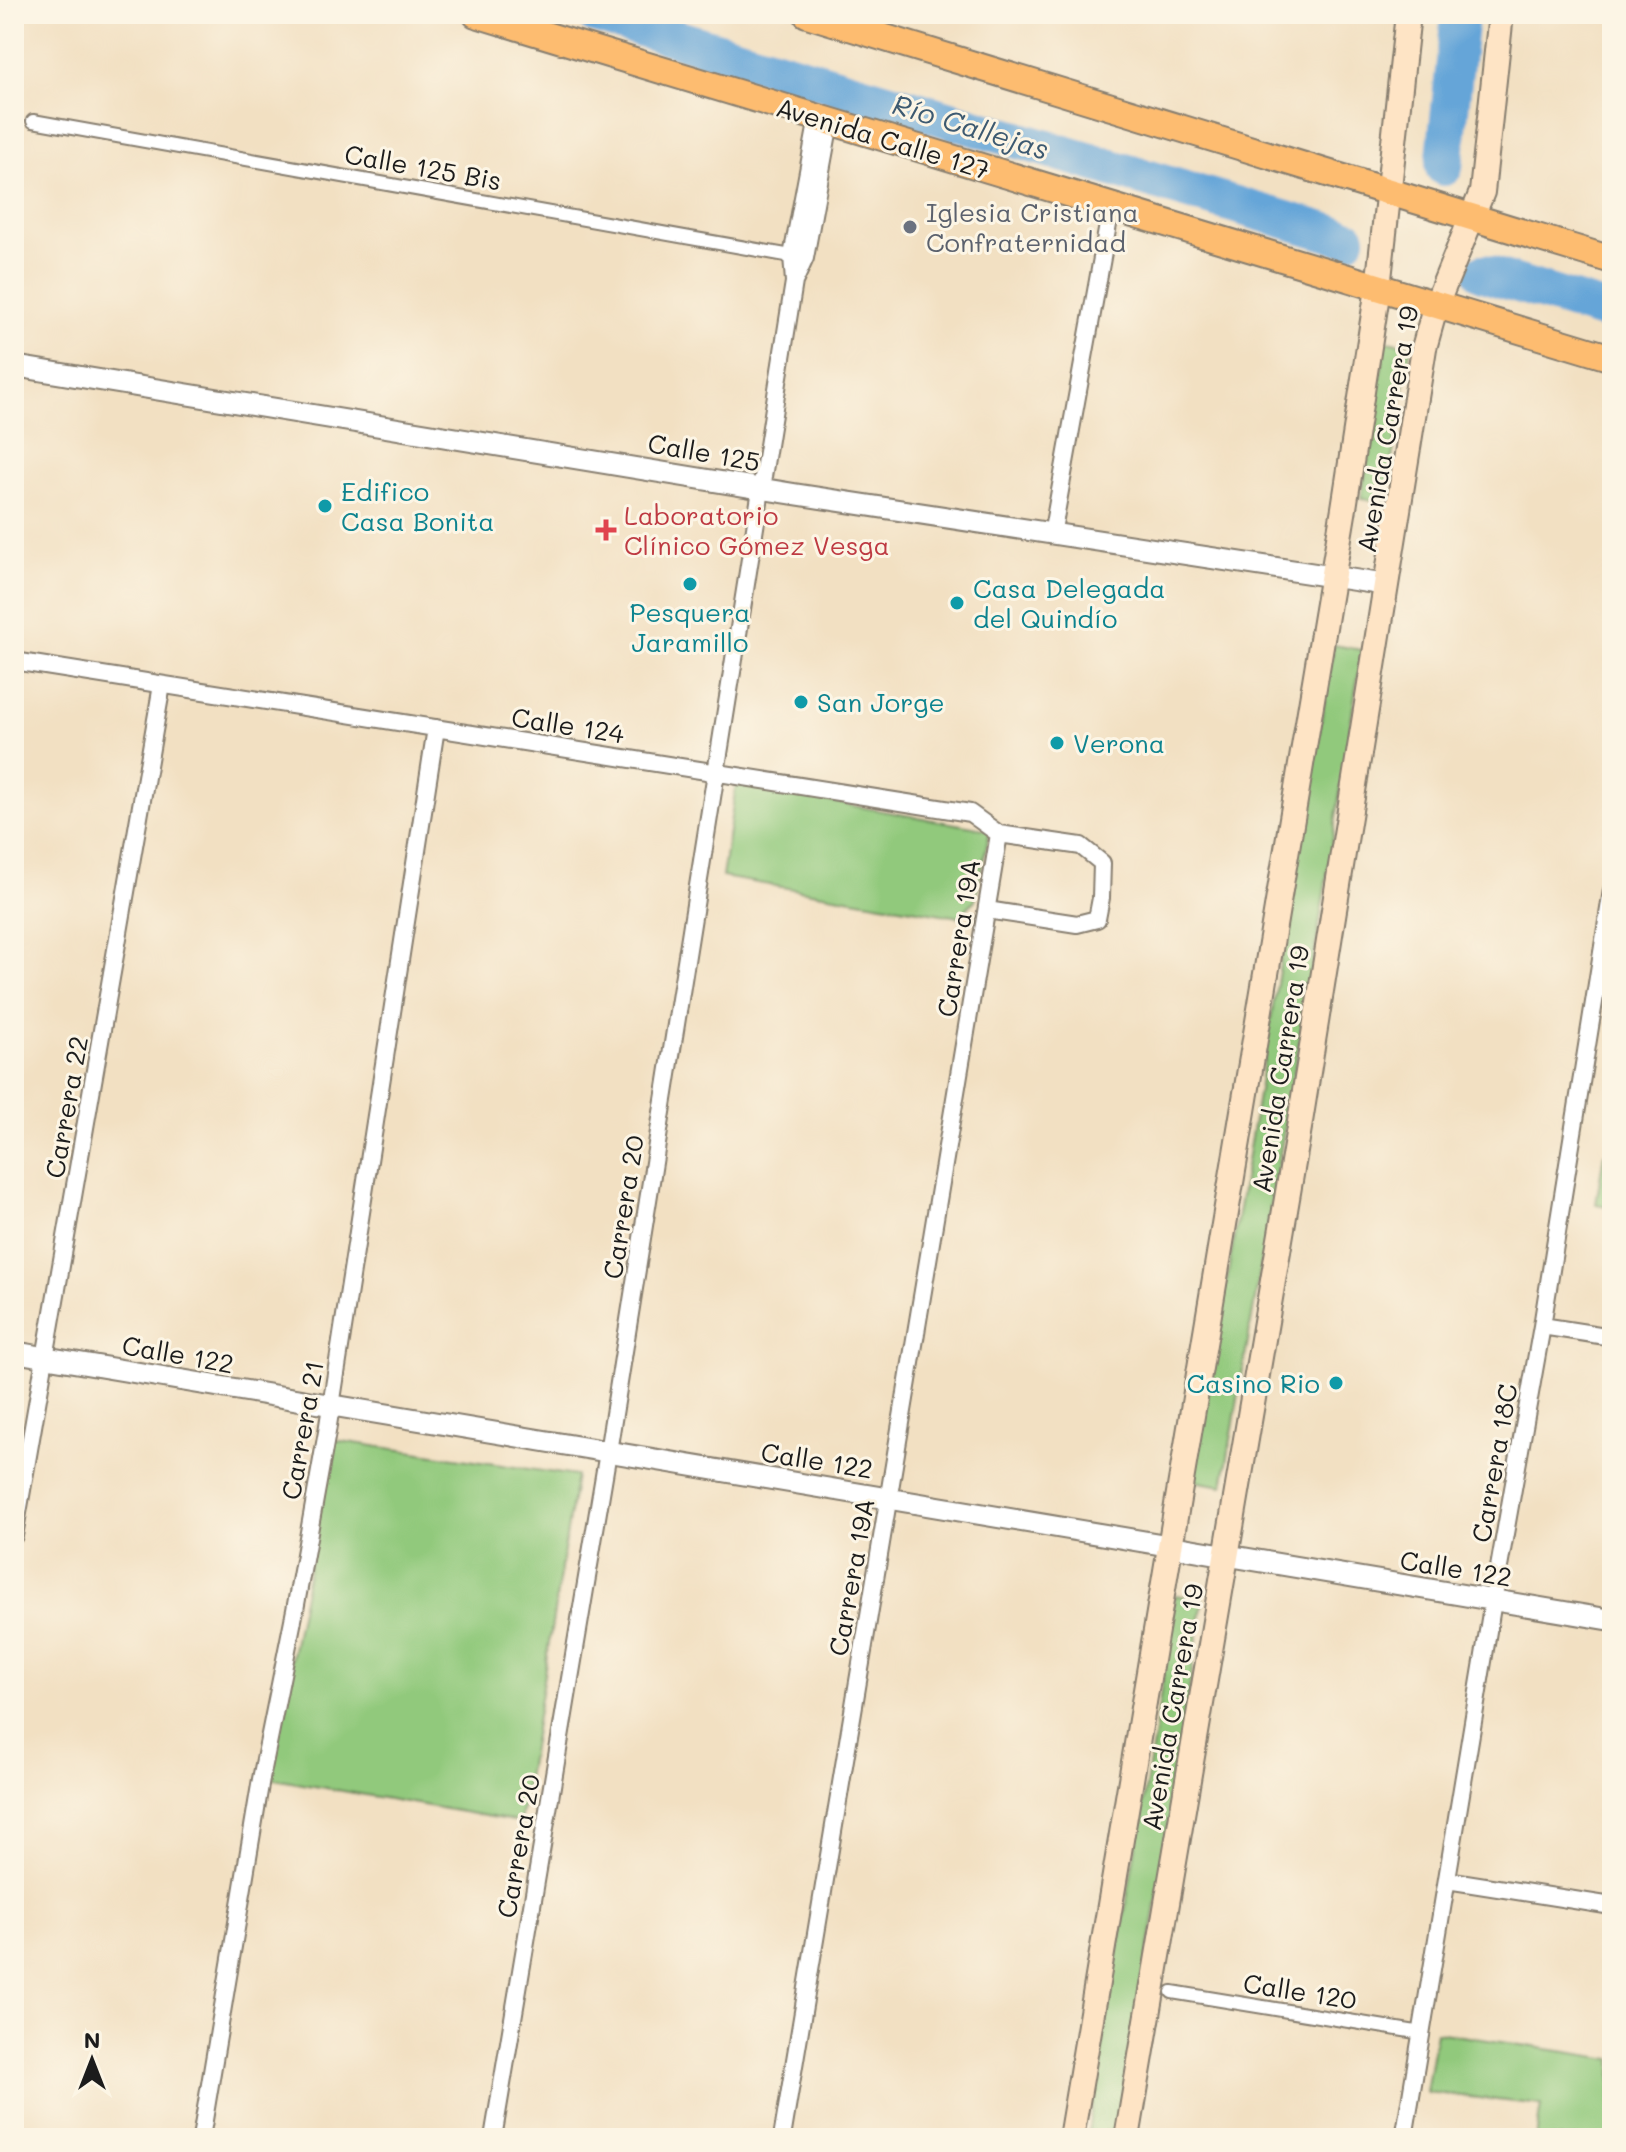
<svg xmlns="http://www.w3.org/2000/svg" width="1626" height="2152" font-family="Mali,sans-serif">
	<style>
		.green { fill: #91c97c; stroke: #56724c; stroke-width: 2 }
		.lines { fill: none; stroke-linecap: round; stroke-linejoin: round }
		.river { stroke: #65a5d8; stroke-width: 38 }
		.pedestrian-casing { stroke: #877e6f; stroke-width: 16 }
		.minor-casing { stroke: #877e6f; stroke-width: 20 }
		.tertiary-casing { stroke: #877e6f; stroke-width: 24 }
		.secondary-casing { stroke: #877e6f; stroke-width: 28 }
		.primary-casing { stroke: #877e6f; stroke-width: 30 }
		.pedestrian { stroke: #fff; stroke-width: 12 }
		.minor { stroke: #fff; stroke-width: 16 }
		.tertiary { stroke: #fff; stroke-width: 20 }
		.secondary { stroke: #fee4c5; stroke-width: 24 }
		.primary { stroke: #fdbc6f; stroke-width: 26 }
		.worship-dot { fill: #6b7280; stroke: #fcf5e5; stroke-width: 3 }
		.culture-dot { fill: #0f9aa8; stroke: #fcf5e5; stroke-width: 3 }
		.health-dot { fill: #e0444e; stroke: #fcf5e5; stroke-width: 3 }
		.labels { text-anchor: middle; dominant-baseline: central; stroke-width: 6; stroke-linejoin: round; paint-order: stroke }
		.street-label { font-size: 26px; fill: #1c1c1c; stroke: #fcf5e5 }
		.worship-label { font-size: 26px; fill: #5b616d; stroke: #fcf5e5; text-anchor: start }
		.culture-label { font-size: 26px; fill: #0d838f; stroke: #fcf5e5; text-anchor: start }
		.health-label { font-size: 26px; fill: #be3a42; stroke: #fcf5e5; text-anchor: start }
		.water-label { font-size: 28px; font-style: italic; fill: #3d5a71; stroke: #fcf5e5 }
	</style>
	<rect width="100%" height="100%" fill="#fcf5e5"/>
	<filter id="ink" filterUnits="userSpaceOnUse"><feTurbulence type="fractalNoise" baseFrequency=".0125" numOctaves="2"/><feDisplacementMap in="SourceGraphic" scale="16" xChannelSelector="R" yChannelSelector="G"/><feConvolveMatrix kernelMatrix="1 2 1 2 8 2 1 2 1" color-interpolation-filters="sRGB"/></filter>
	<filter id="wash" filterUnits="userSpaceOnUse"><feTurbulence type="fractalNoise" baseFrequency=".006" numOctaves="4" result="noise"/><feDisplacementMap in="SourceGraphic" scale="32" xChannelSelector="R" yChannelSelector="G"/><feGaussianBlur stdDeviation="1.8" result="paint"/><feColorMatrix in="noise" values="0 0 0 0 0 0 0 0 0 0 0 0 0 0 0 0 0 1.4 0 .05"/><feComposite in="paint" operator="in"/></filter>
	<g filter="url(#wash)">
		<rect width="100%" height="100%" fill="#f2e0c2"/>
		<path class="green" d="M 1386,341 L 1411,345 L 1385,502 L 1361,499 Z
			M 1334,645 L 1362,650 L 1318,933 L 1223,1486 L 1193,1481 Z
			M 736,785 L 990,830 L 975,900 L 959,917 L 722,877 Z
			M 1604,1154 L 1612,1155 L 1612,1207 L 1596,1204 Z
			M 334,1440 L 576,1476 L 520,1822 L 268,1778 Z
			M 1175,1595 L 1203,1599 L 1156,1906 L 1116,2138 L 1087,2138 L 1155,1732 Z
			M 1436,2032 L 1612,2059 L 1612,2138 L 1536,2138 L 1541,2105 L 1426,2092 Z"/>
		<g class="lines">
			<path class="river" d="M 594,14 L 1347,238
				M 1444,167 L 1460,14
				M 1483,273 L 1612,313"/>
		</g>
	</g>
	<g filter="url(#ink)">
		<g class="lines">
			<defs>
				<path id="pedestrian" d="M 33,121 L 797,257
					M 1172,1992 L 1422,2033"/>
				<path id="minor" d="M 795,280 L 805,258 L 830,122
					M 1052,535 L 1111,208
					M 14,661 L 970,813 L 999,834 L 1081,846 L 1102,863 L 1101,898 L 1097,919 L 1077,924 L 987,910
					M 1542,1326 L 1612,1337
					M 14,1536 L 162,685
					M 1447,1880 L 1612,1906
					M 201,2138 L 261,1779 L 295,1610 L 327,1432 L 436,728
					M 493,2138 L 608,1452 L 794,282 L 792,256 L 818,118
					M 782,2138 L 999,834
					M 1404,2138 L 1493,1601 L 1542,1326 L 1612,890"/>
				<path id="tertiary" d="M 14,366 L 794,494 L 1387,585
					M 14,1352 L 1612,1620"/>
				<path id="secondary" d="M 1071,2138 L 1344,508 L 1378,288 L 1408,14
					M 1127,2138 L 1300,1122 L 1424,348 L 1436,305 L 1482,192 L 1501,14"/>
				<path id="primary" d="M 476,14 L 1612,358
					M 807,14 L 1612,260"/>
			</defs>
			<use href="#pedestrian" class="pedestrian-casing"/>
			<use href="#minor" class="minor-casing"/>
			<use href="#tertiary" class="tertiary-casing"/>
			<use href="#secondary" class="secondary-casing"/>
			<use href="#primary" class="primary-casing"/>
			<use href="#pedestrian" class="pedestrian"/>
			<use href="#minor" class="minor"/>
			<use href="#tertiary" class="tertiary"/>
			<use href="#secondary" class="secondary"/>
			<use href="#primary" class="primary"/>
		</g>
	</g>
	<circle class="worship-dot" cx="910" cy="227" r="8"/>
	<g class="culture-dot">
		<circle cx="325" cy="506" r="8"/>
		<circle cx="690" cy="584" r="8"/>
		<circle cx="957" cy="603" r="8"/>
		<circle cx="801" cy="702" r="8"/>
		<circle cx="1057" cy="743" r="8"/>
		<circle cx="1336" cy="1383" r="8"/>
	</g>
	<path class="health-dot" d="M602 518h8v8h8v8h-8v8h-8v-8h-8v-8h8z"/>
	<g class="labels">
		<g class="street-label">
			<text transform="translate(883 138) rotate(17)">Avenida Calle 127</text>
			<text transform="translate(423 167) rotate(10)">Calle 125 Bis</text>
			<text transform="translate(1387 429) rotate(-80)">Avenida Carrera 19</text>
			<text transform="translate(704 452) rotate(10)">Calle 125</text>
			<text transform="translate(568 725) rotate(9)">Calle 124</text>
			<text transform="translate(958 938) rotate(-81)">Carrera 19A</text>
			<text transform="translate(1280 1069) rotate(-81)">Avenida Carrera 19</text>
			<text transform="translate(66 1107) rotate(-80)">Carrera 22</text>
			<text transform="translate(623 1207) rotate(-81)">Carrera 20</text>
			<text transform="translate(178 1354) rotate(10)">Calle 122</text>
			<text transform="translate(302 1430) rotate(-80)">Carrera 21</text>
			<text transform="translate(817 1460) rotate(9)">Calle 122</text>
			<text transform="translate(1494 1463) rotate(-80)">Carrera 18C</text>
			<text transform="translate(1456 1568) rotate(9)">Calle 122</text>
			<text transform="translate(851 1577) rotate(-80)">Carrera 19A</text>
			<text transform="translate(1172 1707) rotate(-80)">Avenida Carrera 19</text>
			<text transform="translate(518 1846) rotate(-80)">Carrera 20</text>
			<text transform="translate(1300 1991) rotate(9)">Calle 120</text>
		</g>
		<g class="worship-label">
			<text x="926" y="212">Iglesia Cristiana<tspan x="926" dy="30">Confraternidad</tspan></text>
		</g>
		<g class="culture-label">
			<text x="341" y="491">Edifico<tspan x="341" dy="30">Casa Bonita</tspan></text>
			<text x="973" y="588">Casa Delegada<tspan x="973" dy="30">del Quindío</tspan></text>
			<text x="690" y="612" text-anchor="middle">Pesquera<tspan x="690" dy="30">Jaramillo</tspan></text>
			<text x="817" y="702">San Jorge</text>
			<text x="1073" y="743">Verona</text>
			<text x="1320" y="1383" text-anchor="end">Casino Rio</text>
		</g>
		<g class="health-label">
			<text x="624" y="515">Laboratorio<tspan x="624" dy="30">Clínico Gómez Vesga</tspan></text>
		</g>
		<g class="water-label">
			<text transform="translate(971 126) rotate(17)">Río Callejas</text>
		</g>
	</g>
	<rect width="1626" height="2152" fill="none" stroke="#fcf5e5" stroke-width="48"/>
	<g transform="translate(92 2060)" stroke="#fcf5e5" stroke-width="6" paint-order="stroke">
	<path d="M0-6L14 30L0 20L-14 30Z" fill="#1c1c1c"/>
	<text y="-12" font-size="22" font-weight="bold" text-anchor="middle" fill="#1c1c1c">N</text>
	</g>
</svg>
